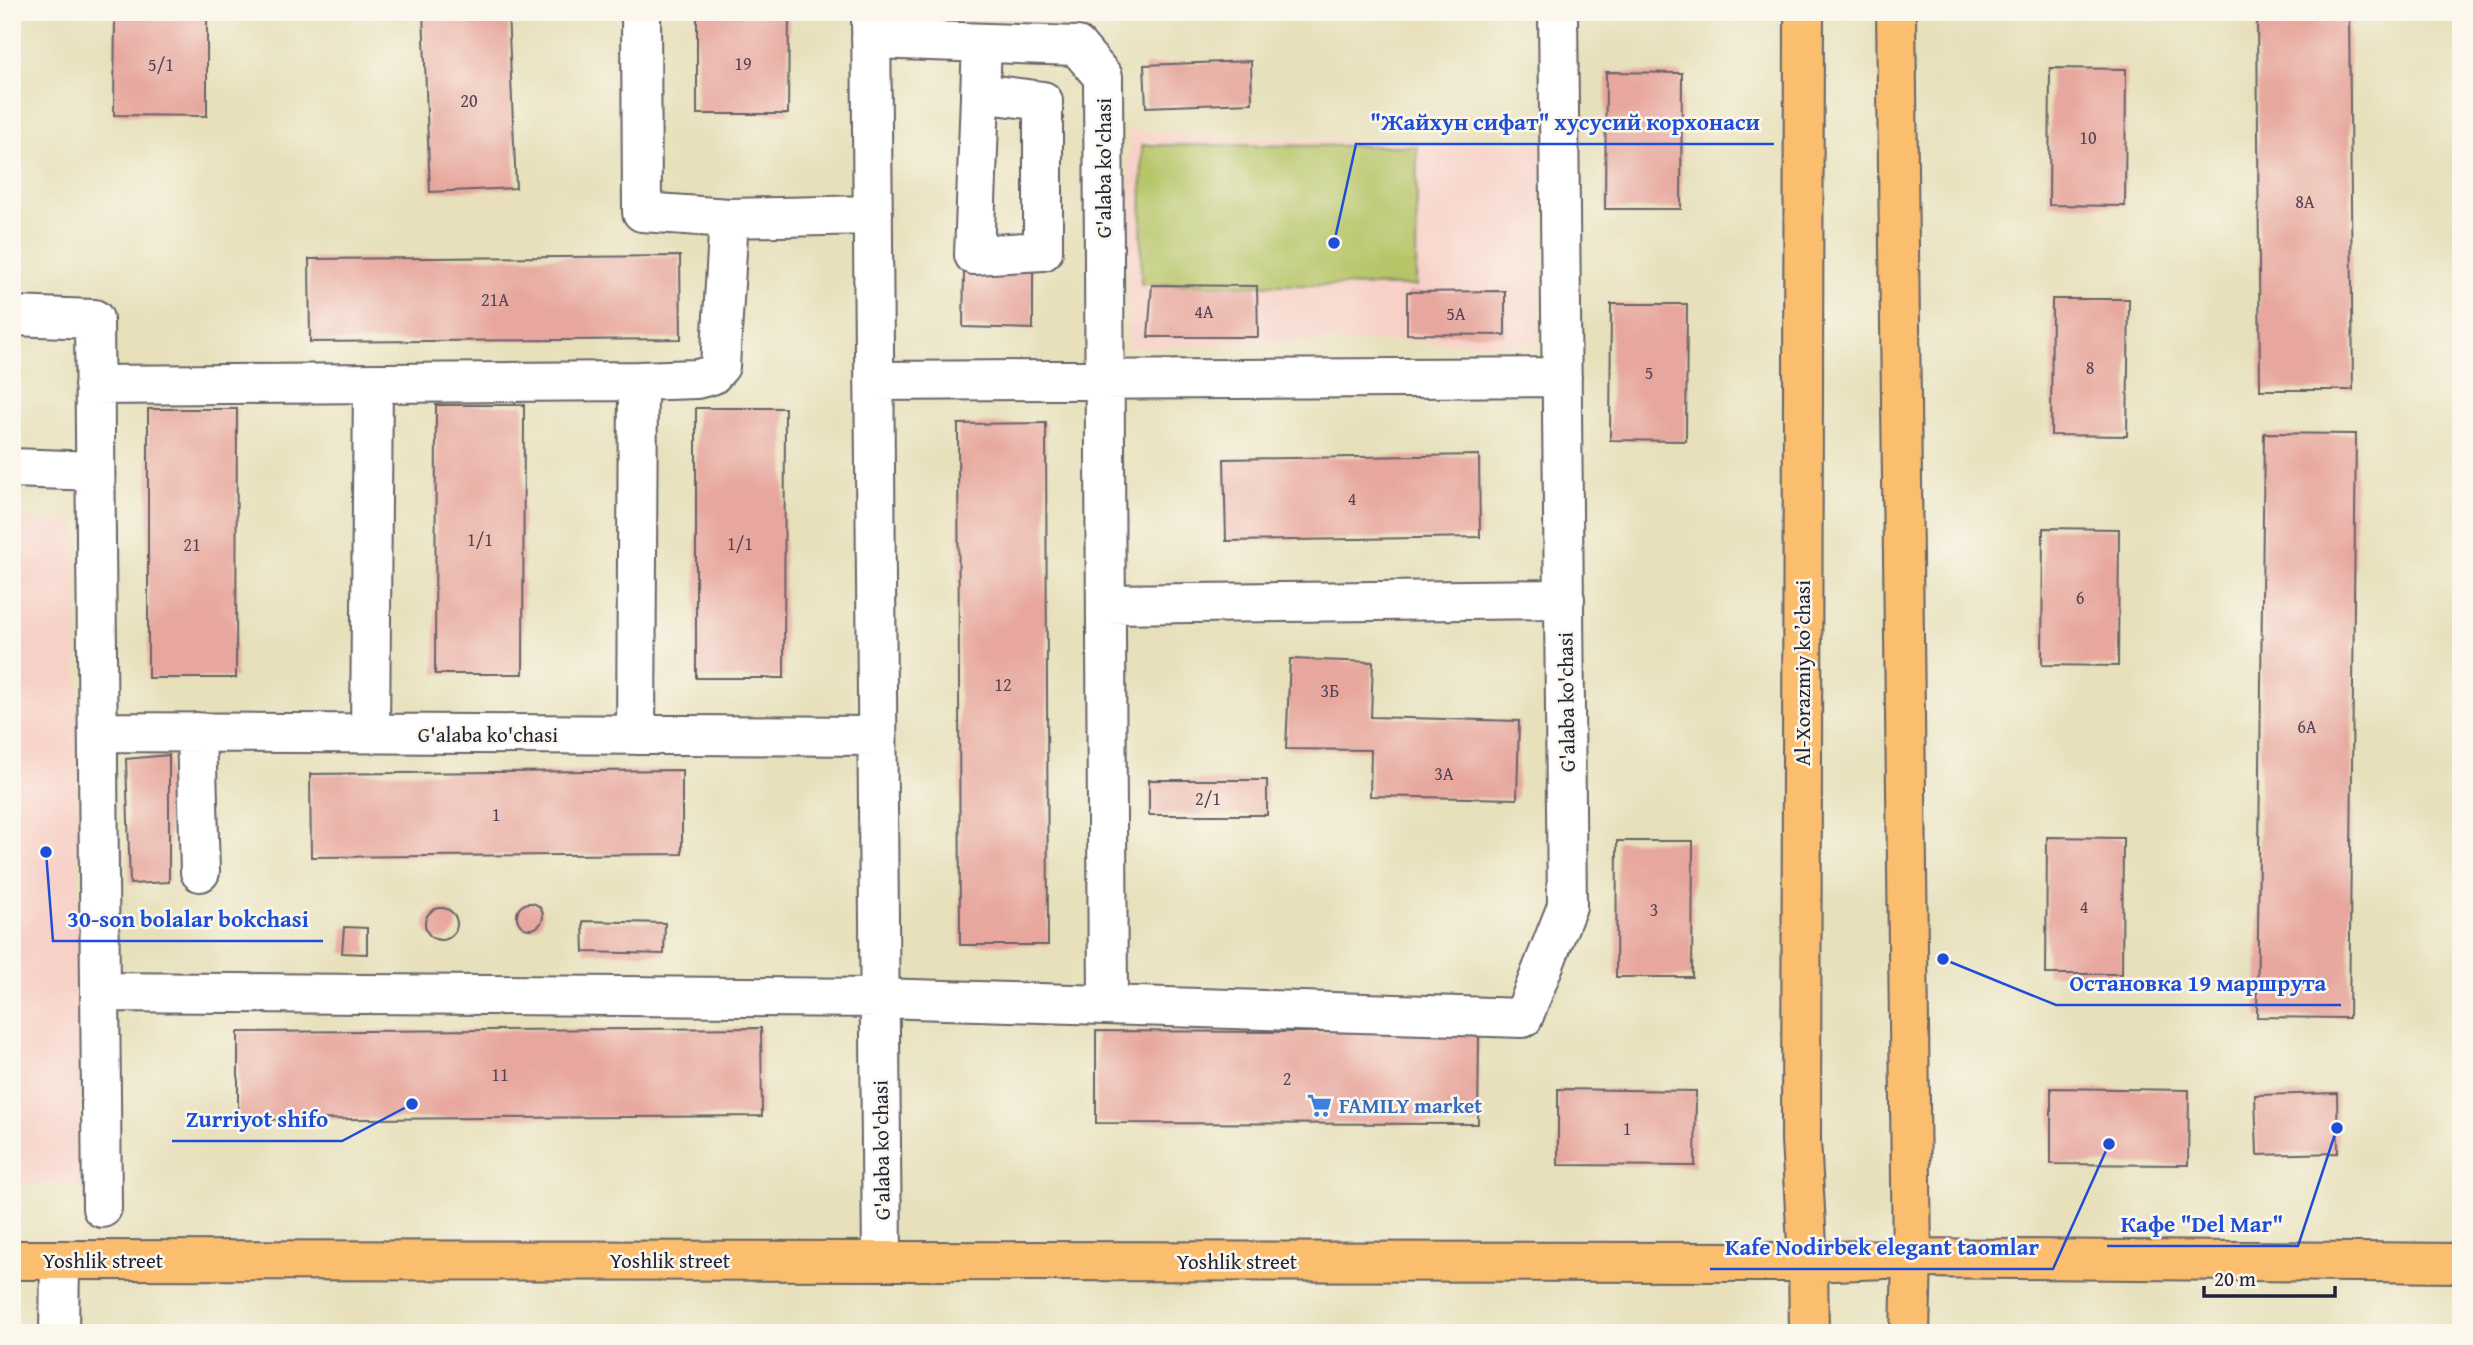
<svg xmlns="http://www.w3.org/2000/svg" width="2473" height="1345" font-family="'Gentium Book Plus',serif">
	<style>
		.built { fill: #f7d1c8 }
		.green { fill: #b6c568; stroke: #6c7452; stroke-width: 2 }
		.building { fill: #e7a79e }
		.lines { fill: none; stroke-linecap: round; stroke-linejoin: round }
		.minor-casing { stroke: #676468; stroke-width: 42 }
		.major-casing { stroke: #676468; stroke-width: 42 }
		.minor { stroke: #fff; stroke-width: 38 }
		.major { stroke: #fabe6e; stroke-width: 38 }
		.labels { text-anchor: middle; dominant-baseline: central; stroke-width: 5; stroke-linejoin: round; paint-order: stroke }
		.number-label { font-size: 18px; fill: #534354 }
		.street-label { font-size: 21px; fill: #22223b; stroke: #fbf7ec }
		.shop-label { font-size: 21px; font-weight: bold; fill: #366cbe; stroke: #fbf7ec; text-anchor: start }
		.leader { fill: none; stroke: #1d4ed8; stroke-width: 2.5 }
		.callout-dot { fill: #1d4ed8; stroke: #fbf7ec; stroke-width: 2.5 }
		.callout-label { font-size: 23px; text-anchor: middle; font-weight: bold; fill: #1d4ed8; stroke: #fbf7ec; stroke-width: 5; stroke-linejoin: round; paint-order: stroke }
	</style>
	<rect width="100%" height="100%" fill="#fbf7ec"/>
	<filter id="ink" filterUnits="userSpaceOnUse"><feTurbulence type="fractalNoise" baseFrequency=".0143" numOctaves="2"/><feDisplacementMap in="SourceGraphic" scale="14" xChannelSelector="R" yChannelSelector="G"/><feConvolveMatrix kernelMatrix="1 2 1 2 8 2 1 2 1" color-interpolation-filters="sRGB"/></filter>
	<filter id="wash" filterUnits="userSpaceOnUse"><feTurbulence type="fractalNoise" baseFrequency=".00686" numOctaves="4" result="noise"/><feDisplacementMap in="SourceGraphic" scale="28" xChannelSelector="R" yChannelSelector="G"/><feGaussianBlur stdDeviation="1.57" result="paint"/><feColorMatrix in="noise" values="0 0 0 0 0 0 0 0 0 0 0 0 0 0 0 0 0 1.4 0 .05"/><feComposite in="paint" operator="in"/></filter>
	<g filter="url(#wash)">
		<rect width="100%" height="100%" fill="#e7e0bb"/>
		<path class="built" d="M 1129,130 L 1209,137 L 1542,144 L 1539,346 L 1389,341 L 1283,342 L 1127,348 Z
			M 12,520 L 77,520 L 80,1185 L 12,1185 Z"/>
		<path class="green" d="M 1142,145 L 1417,146 L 1416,286 L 1141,284 Z"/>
		<g id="blocks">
			<path class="building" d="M 115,12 L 207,12 L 207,116 L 114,115 Z
				M 423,12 L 508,12 L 516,188 L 430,192 Z
				M 697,12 L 789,12 L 788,114 L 697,114 Z
				M 2257,12 L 2349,12 L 2353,390 L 2260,390 Z
				M 1251,61 L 1252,103 L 1146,107 L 1144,65 Z
				M 2050,68 L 2126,69 L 2125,206 L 2049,205 Z
				M 1606,72 L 1682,73 L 1681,209 L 1605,209 Z
				M 680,256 L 681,339 L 310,342 L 309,259 Z
				M 1033,265 L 1033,329 L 963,327 L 964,271 L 1002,272 Z
				M 1152,285 L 1257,286 L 1258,337 L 1148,337 Z
				M 1505,291 L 1505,335 L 1407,334 L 1407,292 Z
				M 2052,299 L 2129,299 L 2127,436 L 2051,435 Z
				M 1611,304 L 1687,304 L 1686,441 L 1610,440 Z
				M 436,405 L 524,405 L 523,674 L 435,674 Z
				M 696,408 L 785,408 L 784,678 L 696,678 Z
				M 148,409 L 237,409 L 236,678 L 148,678 Z
				M 1046,423 L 1048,945 L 960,945 L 958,424 Z
				M 2264,433 L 2356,434 L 2349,1018 L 2257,1017 Z
				M 1479,455 L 1480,537 L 1226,541 L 1224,459 Z
				M 2043,528 L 2119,529 L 2118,666 L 2042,665 Z
				M 1290,659 L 1373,662 L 1371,717 L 1519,721 L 1517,799 L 1370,796 L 1371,750 L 1286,749 Z
				M 169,755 L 169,882 L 130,884 L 126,759 Z
				M 682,770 L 682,854 L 311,857 L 310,774 Z
				M 1149,780 L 1267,780 L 1267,815 L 1149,815 Z
				M 2047,837 L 2123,838 L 2122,974 L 2046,974 Z
				M 1617,841 L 1693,841 L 1692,977 L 1616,977 Z
				M517 916a13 13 0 1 1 26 0a13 13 0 1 1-26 0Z
				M425 924a16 16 0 1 1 32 0a16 16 0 1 1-32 0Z
				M 583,921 L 665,923 L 664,954 L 584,952 Z
				M 344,927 L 367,928 L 367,954 L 342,953 Z
				M 761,1028 L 762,1116 L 238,1120 L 238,1032 Z
				M 1096,1031 L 1479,1033 L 1478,1124 L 1096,1123 Z
				M 2051,1088 L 2189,1090 L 2188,1165 L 2051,1164 Z
				M 1558,1089 L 1696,1091 L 1695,1166 L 1558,1165 Z
				M 2337,1093 L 2338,1153 L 2257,1155 L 2255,1095 Z"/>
		</g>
	</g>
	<g filter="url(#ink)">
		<use href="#blocks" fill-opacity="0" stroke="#676468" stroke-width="2"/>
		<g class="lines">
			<defs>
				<path id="minor" d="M 641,12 L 642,212 L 729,218 L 873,215
					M 871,12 L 882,1260
					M 871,39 L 1077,46 L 1103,77 L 1108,1005
					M 980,93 L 1043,101 L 1043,251 L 974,255 L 982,43
					M 12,316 L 94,319 L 102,1208
					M 874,381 L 1562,377
					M 94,385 L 638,381 L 697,379 L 712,375 L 720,366 L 729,218
					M 12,468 L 95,471
					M 1106,604 L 1565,599
					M 98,732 L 877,736
					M 196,732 L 200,872
					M 370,733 L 373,383
					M 636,735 L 638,381
					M 100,992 L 880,998 L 1523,1018 L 1567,906 L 1558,12
					M 59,1333 L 60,1260"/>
				<path id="major" d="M 1804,12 L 1801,1140 L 1808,1262 L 1809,1333
					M 1896,12 L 1912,1258 L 1910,1333
					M 12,1260 L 1808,1262 L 1912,1258 L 2461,1263"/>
			</defs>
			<use href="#minor" class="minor-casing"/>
			<use href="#major" class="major-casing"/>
			<use href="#minor" class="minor"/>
			<use href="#major" class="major"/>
		</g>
	</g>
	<defs>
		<symbol id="supermarket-bare" viewBox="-9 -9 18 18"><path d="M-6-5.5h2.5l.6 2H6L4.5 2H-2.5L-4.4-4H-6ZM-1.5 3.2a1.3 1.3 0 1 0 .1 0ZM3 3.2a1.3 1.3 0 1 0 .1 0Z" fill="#3f7fe0" stroke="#fbf7ec" stroke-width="2.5" paint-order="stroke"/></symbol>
	</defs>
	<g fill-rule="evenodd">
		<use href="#supermarket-bare" x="1302" y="1088" width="35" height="35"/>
	</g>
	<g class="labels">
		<g class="number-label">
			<text x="743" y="63">19</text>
			<text x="161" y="64">5/1</text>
			<text x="469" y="100">20</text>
			<text x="2088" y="137">10</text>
			<text x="2305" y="201">8А</text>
			<text x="495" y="299">21A</text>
			<text x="1204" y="311">4A</text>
			<text x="1456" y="313">5A</text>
			<text x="2090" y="367">8</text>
			<text x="1649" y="372">5</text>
			<text x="1352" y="498">4</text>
			<text x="480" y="539">1/1</text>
			<text x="740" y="543">1/1</text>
			<text x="192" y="544">21</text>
			<text x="2080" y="597">6</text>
			<text x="1003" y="684">12</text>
			<text x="1330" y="690">3Б</text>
			<text x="2307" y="726">6А</text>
			<text x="1444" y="773">3А</text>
			<text x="1208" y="798">2/1</text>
			<text x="496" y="814">1</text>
			<text x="2084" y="906">4</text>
			<text x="1654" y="909">3</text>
			<text x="500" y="1074">11</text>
			<text x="1287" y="1078">2</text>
			<text x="1627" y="1128">1</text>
		</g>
		<g class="street-label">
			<text transform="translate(1103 168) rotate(-90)">G'alaba ko'chasi</text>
			<text transform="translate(1802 673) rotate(-90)">Al-Xorazmiy ko’chasi</text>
			<text transform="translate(1566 702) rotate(-91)">G'alaba ko'chasi</text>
			<text x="488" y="734">G'alaba ko'chasi</text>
			<text transform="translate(881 1150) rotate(-91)">G'alaba ko'chasi</text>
			<text x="103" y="1260">Yoshlik street</text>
			<text x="670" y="1260">Yoshlik street</text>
			<text x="1237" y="1261">Yoshlik street</text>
		</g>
		<g class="shop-label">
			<text x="1339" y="1105">FAMILY market</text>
		</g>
	</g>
	<path class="leader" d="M1334 243L1356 144H1774M46 852L53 941H323M1943 959L2056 1005H2341M412 1104L342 1141H172M2337 1128L2298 1246H2107M2109 1144L2053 1269H1710"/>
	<g class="callout-dot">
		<circle cx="1334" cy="243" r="7"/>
		<circle cx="46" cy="852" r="7"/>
		<circle cx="1943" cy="959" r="7"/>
		<circle cx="412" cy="1104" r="7"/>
		<circle cx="2337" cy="1128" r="7"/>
		<circle cx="2109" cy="1144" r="7"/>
	</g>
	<g class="callout-label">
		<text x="1565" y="130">"Жайхун сифат" хусусий корхонаси</text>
		<text x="188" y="927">30-son bolalar bokchasi</text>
		<text x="2198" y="991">Остановка 19 маршрута</text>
		<text x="257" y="1127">Zurriyot shifo</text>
		<text x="2202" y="1232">Кафе "Del Mar"</text>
		<text x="1882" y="1255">Kafe Nodirbek elegant taomlar</text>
	</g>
	<rect width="2473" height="1345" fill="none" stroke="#fbf7ec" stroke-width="42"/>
	<path d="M2204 1286v10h131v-10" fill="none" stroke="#22223b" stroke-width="3.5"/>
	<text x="2214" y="1286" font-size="21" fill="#22223b" stroke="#fbf7ec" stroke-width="5" paint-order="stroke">20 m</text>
</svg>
